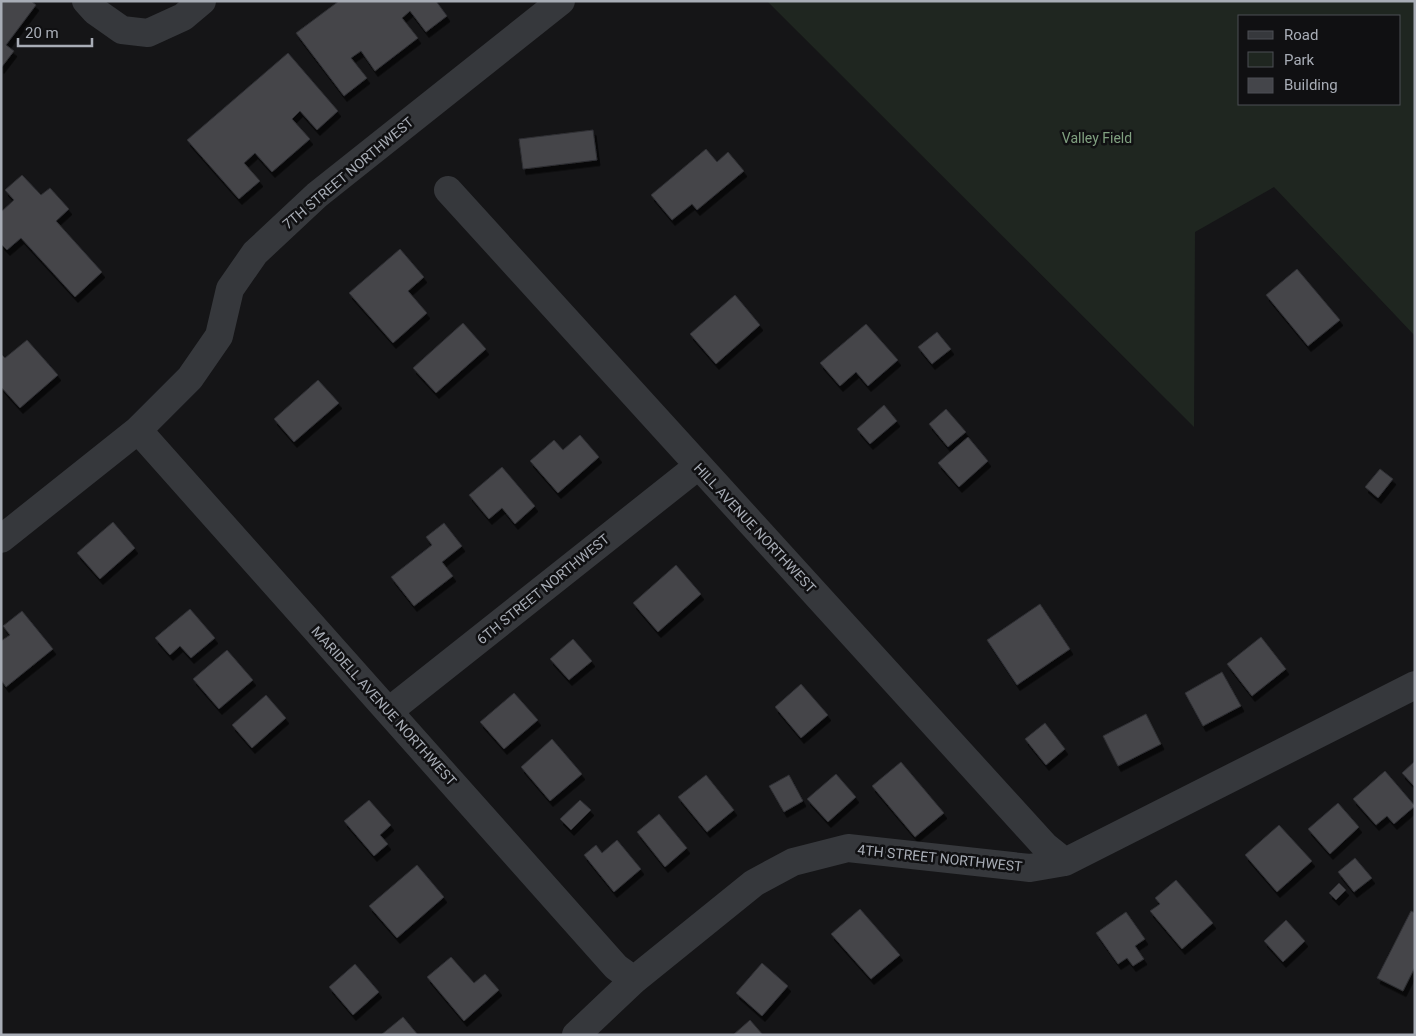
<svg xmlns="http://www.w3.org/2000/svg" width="1416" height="1036" font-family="Roboto,sans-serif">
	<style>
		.green { fill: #1f2620; fill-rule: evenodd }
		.building { fill: #44454a; stroke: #2f2f33; filter: url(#shadow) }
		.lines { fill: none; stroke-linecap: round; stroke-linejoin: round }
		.minor { stroke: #36383c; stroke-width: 28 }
		.labels { text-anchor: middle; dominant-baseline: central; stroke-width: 5; stroke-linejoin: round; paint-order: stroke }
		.park-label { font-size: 14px; fill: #80a080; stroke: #101012 }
		.street-label { font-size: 14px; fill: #a8adb6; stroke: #101012 }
	</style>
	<defs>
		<filter id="shadow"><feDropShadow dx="3" dy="5.5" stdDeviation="0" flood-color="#0009"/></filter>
	</defs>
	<rect width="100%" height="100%" fill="#151517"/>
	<path class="green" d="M 767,1 L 1415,1 L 1415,336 L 1274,187 L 1195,232 L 1194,427 ZM 1240,16 L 1400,16 L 1400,104 L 1240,104 Z"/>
	<path class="building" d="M 1,1 L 31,1 L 36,5 L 6,45 L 14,51 L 1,68 Z
		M 339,1 L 436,1 L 447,16 L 426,32 L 410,11 L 402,18 L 418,38 L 375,71 L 361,51 L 351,58 L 367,78 L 344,96 L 296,33 Z
		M 288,53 L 338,111 L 317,130 L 300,111 L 292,119 L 310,139 L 272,172 L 255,153 L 244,163 L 260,181 L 239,199 L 187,140 Z
		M 593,130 L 597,160 L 523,169 L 519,139 Z
		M 706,149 L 717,162 L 728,152 L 744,171 L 697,210 L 692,204 L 672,220 L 651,195 Z
		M 22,175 L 41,195 L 50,188 L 69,209 L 56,221 L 102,272 L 75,297 L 21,238 L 7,250 L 1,244 L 1,212 L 14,200 L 5,190 Z
		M 400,249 L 424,277 L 408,291 L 427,313 L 393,343 L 349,293 Z
		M 1297,269 L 1340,320 L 1308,346 L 1266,295 Z
		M 735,295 L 760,325 L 716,364 L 690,334 Z
		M 463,323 L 486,349 L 436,393 L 413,368 Z
		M 866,324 L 898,360 L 868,386 L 856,372 L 840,386 L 820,363 Z
		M 937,332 L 951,349 L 932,364 L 918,347 Z
		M 27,340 L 58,375 L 20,408 L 1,387 L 1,354 L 5,358 Z
		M 318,380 L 339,403 L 294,442 L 274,419 Z
		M 884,405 L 897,421 L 870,444 L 857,429 Z
		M 946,409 L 966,432 L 948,447 L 929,424 Z
		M 580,435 L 599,457 L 558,493 L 530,461 L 554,440 L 563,450 Z
		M 968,437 L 988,461 L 959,487 L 938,463 Z
		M 502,467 L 535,506 L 515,524 L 502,508 L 489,519 L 469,495 Z
		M 1380,469 L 1393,479 L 1378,498 L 1365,487 Z
		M 113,522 L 135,548 L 100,579 L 77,553 Z
		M 444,523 L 462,546 L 442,562 L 453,576 L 414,606 L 391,577 L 432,545 L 426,537 Z
		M 676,565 L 701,594 L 658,632 L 633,603 Z
		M 1040,604 L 1070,649 L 1017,685 L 987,640 Z
		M 190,609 L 215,638 L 191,658 L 180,646 L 170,655 L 155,638 Z
		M 22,611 L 53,649 L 6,687 L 1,680 L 1,641 L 10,635 L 3,626 Z
		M 1261,637 L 1286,669 L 1252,696 L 1227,664 Z
		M 573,639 L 592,661 L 569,680 L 550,659 Z
		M 227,650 L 253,680 L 219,709 L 193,679 Z
		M 1222,672 L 1241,706 L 1203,726 L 1185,693 Z
		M 801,684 L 828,715 L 801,738 L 775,707 Z
		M 514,693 L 538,720 L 504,749 L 480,722 Z
		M 266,695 L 286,718 L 252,748 L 232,725 Z
		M 1146,714 L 1161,744 L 1118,766 L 1103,736 Z
		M 1045,723 L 1065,749 L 1046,765 L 1025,739 Z
		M 552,739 L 582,774 L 550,801 L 521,767 Z
		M 1415,761 L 1415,787 L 1402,773 Z
		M 901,762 L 944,813 L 915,837 L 872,786 Z
		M 1385,771 L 1415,806 L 1394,824 L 1387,816 L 1376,825 L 1353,799 Z
		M 836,774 L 856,797 L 828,822 L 807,799 Z
		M 706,775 L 734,810 L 707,832 L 678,797 Z
		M 789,775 L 803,801 L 784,812 L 769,786 Z
		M 369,800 L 391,825 L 380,835 L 388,844 L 374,856 L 344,821 Z
		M 580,800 L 591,810 L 571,830 L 560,819 Z
		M 1338,803 L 1359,827 L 1330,854 L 1308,829 Z
		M 659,814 L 687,848 L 665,867 L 637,832 Z
		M 1279,825 L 1312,861 L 1277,892 L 1245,855 Z
		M 617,840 L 641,869 L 614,892 L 584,855 L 596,845 L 602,853 Z
		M 1355,858 L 1372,878 L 1354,892 L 1338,872 Z
		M 417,865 L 444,897 L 397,938 L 369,906 Z
		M 1176,880 L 1213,923 L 1182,949 L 1150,911 L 1160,904 L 1155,898 Z
		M 1339,883 L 1346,890 L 1336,900 L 1329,893 Z
		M 860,909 L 900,955 L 871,979 L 831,934 Z
		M 1411,911 L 1415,913 L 1415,967 L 1403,991 L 1377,978 Z
		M 1126,912 L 1145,939 L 1135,946 L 1144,959 L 1133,966 L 1127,958 L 1118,964 L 1096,933 Z
		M 1286,920 L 1305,941 L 1283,962 L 1264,941 Z
		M 451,957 L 474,983 L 485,974 L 499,990 L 464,1021 L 427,977 Z
		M 762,963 L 788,986 L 762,1016 L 736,993 Z
		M 355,964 L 379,992 L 353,1015 L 329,987 Z
		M 403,1017 L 418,1035 L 381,1035 Z
		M 750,1020 L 763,1035 L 733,1035 Z"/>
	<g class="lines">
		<path class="minor" d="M 86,1 L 95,11 L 122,30 L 148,33 L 183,17 L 202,1
			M 448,190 L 1045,846 L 1065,862
			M 138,430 L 616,967 L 634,980
			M 1,539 L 138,430 L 190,378 L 219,336 L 230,289 L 255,253 L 317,195 L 561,1
			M 389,711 L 698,466
			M 576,1035 L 634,980 L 754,883 L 793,862 L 848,848 L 1030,868 L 1065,862 L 1415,685"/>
	</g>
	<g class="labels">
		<g class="park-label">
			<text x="1097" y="138">Valley Field</text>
		</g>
		<g class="street-label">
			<text transform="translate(348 173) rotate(-40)">7TH STREET NORTHWEST</text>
			<text transform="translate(755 528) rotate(47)">HILL AVENUE NORTHWEST</text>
			<text transform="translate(543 589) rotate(-39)">6TH STREET NORTHWEST</text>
			<text transform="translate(384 706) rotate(48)">MARIDELL AVENUE NORTHWEST</text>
			<text transform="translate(940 858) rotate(6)">4TH STREET NORTHWEST</text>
		</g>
	</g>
	<rect width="1416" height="1036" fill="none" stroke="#a8adb6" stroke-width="5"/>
	<rect x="1238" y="15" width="162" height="90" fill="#101012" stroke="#4d4f54"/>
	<rect x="1248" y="31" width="25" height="8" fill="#36383c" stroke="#4d4f54"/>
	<text x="1284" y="40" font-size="15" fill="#a8adb6">Road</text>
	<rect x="1248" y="52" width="25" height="15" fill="#1f2620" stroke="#4d4f54"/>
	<text x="1284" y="65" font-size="15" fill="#a8adb6">Park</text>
	<rect x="1248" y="78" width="25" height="15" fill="#44454a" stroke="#4d4f54"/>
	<text x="1284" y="90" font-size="15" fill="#a8adb6">Building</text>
	<path d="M18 38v8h74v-8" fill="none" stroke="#a8adb6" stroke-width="2.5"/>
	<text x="25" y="38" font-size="15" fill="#a8adb6" stroke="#101012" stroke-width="4" paint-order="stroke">20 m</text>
</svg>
